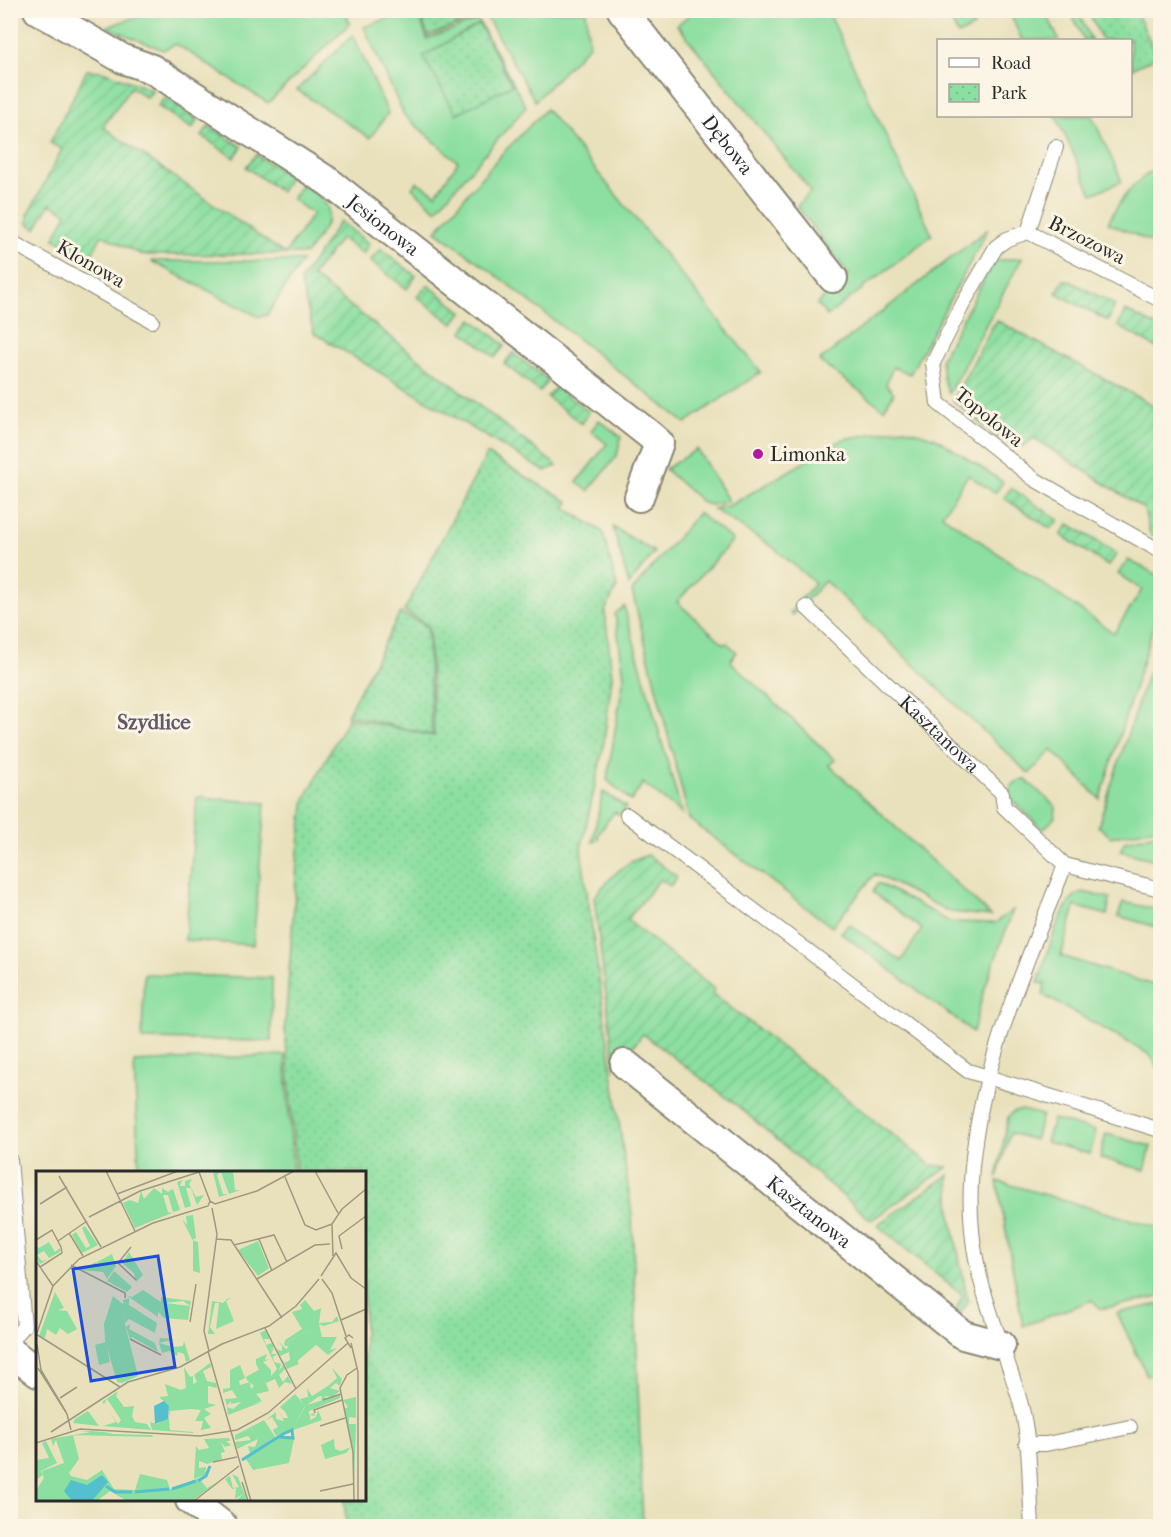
<svg xmlns="http://www.w3.org/2000/svg" width="1171" height="1537" font-family="'IM FELL French Canon',serif">
	<style>
		.grass { fill: #8cdfa1; stroke: #5c8566; stroke-width: 1.5 }
		.park { fill: url(#park-dots); stroke: #5c8566; stroke-width: 1.5 }
		.garden { fill: url(#garden-furrows); stroke: #5c8566; stroke-width: 1.5 }
		.lines { fill: none; stroke-linecap: round; stroke-linejoin: round }
		.lane-casing { stroke: #8a8674; stroke-width: 16 }
		.street-casing { stroke: #8a8674; stroke-width: 32 }
		.lane { stroke: #fff; stroke-width: 14 }
		.street { stroke: #fff; stroke-width: 28 }
		.poi-dot { fill: #b5179e; stroke: #fcf5e5; stroke-width: 2 }
		.labels { text-anchor: middle; dominant-baseline: central; stroke-width: 6; stroke-linejoin: round; paint-order: stroke }
		.street-label { font-size: 20px; fill: #2b2b2b; stroke: #fcf5e5 }
		.poi-label { font-size: 20px; fill: #2b2b2b; stroke: #fcf5e5; text-anchor: start }
		.neighbourhood-label { font-size: 21px; font-weight: bold; fill: #5f596b; stroke: #fcf5e5 }
		.inset-river { fill: none; stroke: #54c0ce; stroke-width: 3 }
		.inset-road { fill: none; stroke: #9d9882; stroke-width: 1.5 }
		.view { fill: #1d4ed8; fill-opacity: 0.15; stroke: #1d4ed8; stroke-width: 3 }
		.inset-edge { fill: none; stroke: #2b2b2b; stroke-width: 3 }
	</style>
	<defs>
		<pattern id="park-dots" width="8" height="8" patternUnits="userSpaceOnUse" patternTransform="scale(1.5)"><rect width="8" height="8" fill="#8cdfa1"/><path d="M2 2h.1M6 6h.1" fill="none" stroke="#79c08b" stroke-width="1.8" stroke-linecap="round"/></pattern>
		<pattern id="garden-furrows" width="10" height="10" patternUnits="userSpaceOnUse" patternTransform="scale(1.5)"><rect width="10" height="10" fill="#8cdfa1"/><path d="M-1 1l2-2M0 10L10 0M9 11l2-2" fill="none" stroke="#79c08b"/></pattern>
	</defs>
	<rect width="100%" height="100%" fill="#fcf5e5"/>
	<filter id="ink" filterUnits="userSpaceOnUse"><feTurbulence type="fractalNoise" baseFrequency=".0167" numOctaves="2"/><feDisplacementMap in="SourceGraphic" scale="12" xChannelSelector="R" yChannelSelector="G"/><feConvolveMatrix kernelMatrix="1 2 1 2 8 2 1 2 1" color-interpolation-filters="sRGB"/></filter>
	<filter id="wash" filterUnits="userSpaceOnUse"><feTurbulence type="fractalNoise" baseFrequency=".008" numOctaves="4" result="noise"/><feDisplacementMap in="SourceGraphic" scale="24" xChannelSelector="R" yChannelSelector="G"/><feGaussianBlur stdDeviation="1.35" result="paint"/><feColorMatrix in="noise" values="0 0 0 0 0 0 0 0 0 0 0 0 0 0 0 0 0 1.4 0 .05"/><feComposite in="paint" operator="in"/></filter>
	<g filter="url(#wash)">
		<rect width="100%" height="100%" fill="#e9e1bc"/>
		<path class="grass" d="M 157,10 L 345,11 L 350,23 L 268,103 L 176,44 L 163,50 L 106,27 Z
			M 411,11 L 418,11 L 427,39 L 478,20 L 526,107 L 436,210 L 412,188 L 417,182 L 436,194 L 458,162 L 404,115 L 364,27 Z
			M 483,11 L 586,11 L 589,45 L 535,101 Z
			M 694,11 L 828,11 L 932,235 L 827,316 L 817,304 L 849,275 L 797,206 L 811,191 L 677,25 Z
			M 946,11 L 966,11 L 974,27 L 958,35 Z
			M 1009,11 L 1045,11 L 1059,40 L 1022,40 Z
			M 1070,11 L 1078,11 L 1091,40 L 1084,40 Z
			M 353,35 L 388,113 L 370,138 L 297,90 Z
			M 546,109 L 761,372 L 685,423 L 496,275 L 436,231 L 498,158 Z
			M 1056,116 L 1092,116 L 1122,181 L 1092,194 Z
			M 1160,167 L 1160,246 L 1108,223 C 1120,199 1136,178 1160,167 Z
			M 302,184 C 344,208 329,222 306,254 L 285,254 L 313,214 L 292,199 Z
			M 988,229 L 910,374 L 893,367 L 886,384 L 894,393 L 884,409 L 819,361 Z
			M 1022,258 L 949,393 L 943,378 L 941,359 L 994,261 Z
			M 151,261 L 302,261 L 267,315 L 259,317 Z
			M 599,420 L 621,437 L 617,456 L 588,491 L 577,482 L 607,444 L 591,431 Z
			M 903,428 L 936,438 L 1003,482 L 995,493 L 968,475 L 942,515 L 1114,633 L 1142,590 L 1118,574 L 1128,560 L 1160,576 L 1160,605 L 1100,799 L 1052,750 L 1029,774 L 825,581 L 792,615 L 790,612 L 815,583 L 774,548 L 713,509 L 729,506 L 844,439 Z
			M 697,449 L 729,502 L 711,505 L 703,503 L 665,469 Z
			M 698,513 L 733,540 L 677,602 L 724,644 L 727,643 L 737,652 L 730,661 L 835,760 L 829,765 L 991,916 L 950,912 L 875,874 L 832,927 L 689,819 L 632,591 Z
			M 613,527 L 654,552 L 629,585 Z
			M 624,606 L 682,814 L 643,783 L 631,801 L 607,780 L 624,676 L 615,614 Z
			M 1148,672 L 1156,673 L 1160,676 L 1160,827 L 1111,837 L 1098,826 Z
			M 1025,779 L 1056,807 L 1055,817 L 1043,830 L 1008,796 C 1010,786 1014,781 1025,779 Z
			M 603,792 L 626,807 L 620,815 L 614,812 L 597,836 L 599,838 L 592,842 Z
			M 197,797 L 265,803 L 253,945 L 185,940 Z
			M 1160,833 L 1160,861 L 1120,851 L 1125,841 Z
			M 878,883 L 950,922 L 995,923 L 1013,910 L 983,993 L 973,1032 L 841,933 L 849,924 L 901,961 L 922,929 L 873,892 Z
			M 1083,892 L 1110,898 L 1107,915 L 1075,906 L 1061,956 L 1160,987 L 1160,1071 L 1150,1055 L 1137,1047 L 1043,995 L 1045,984 L 1038,983 C 1045,963 1061,895 1083,892 Z
			M 1123,902 L 1160,910 L 1160,928 L 1118,916 Z
			M 144,974 L 272,978 L 271,1041 L 142,1039 Z
			M 285,1055 L 293,1172 L 139,1172 L 134,1062 Z
			M 1022,1110 L 1042,1115 L 1035,1140 L 1010,1133 L 997,1178 L 1008,1117 L 1014,1111 Z
			M 1053,1119 L 1096,1131 L 1090,1154 L 1046,1142 Z
			M 1106,1134 L 1151,1146 L 1145,1170 L 1100,1158 Z
			M 997,1181 L 1160,1228 L 1160,1297 L 1101,1309 L 1092,1300 L 1023,1326 Z
			M 1160,1304 L 1160,1374 L 1147,1375 L 1117,1313 Z"/>
		<path class="park" d="M 419,11 L 470,11 L 473,19 L 428,36 Z
			M 1088,11 L 1136,11 L 1157,57 L 1131,69 L 1130,40 L 1102,40 Z
			M 479,24 L 512,85 L 456,114 L 423,56 Z
			M 487,454 L 569,502 L 565,508 L 603,532 L 617,587 L 605,611 L 612,676 L 603,749 L 581,849 L 632,1215 L 643,1526 L 347,1526 L 344,1500 L 364,1500 L 364,1172 L 296,1172 L 285,1027 L 298,851 L 305,799 L 348,718 L 434,736 L 429,626 L 404,611 Z
			M 400,613 L 427,626 L 432,735 L 347,715 Z"/>
		<path class="garden" d="M 87,70 L 102,71 L 153,90 L 147,98 L 131,87 L 103,127 L 285,254 L 142,255 L 102,235 L 89,259 L 54,239 L 67,213 L 50,204 L 36,228 L 28,224 L 28,215 L 62,149 L 50,143 Z
			M 165,97 L 198,120 L 192,129 L 158,106 Z
			M 209,126 L 242,147 L 234,158 L 202,136 Z
			M 256,155 L 290,176 L 281,192 L 246,167 Z
			M 340,221 L 369,244 L 363,254 L 341,238 L 312,276 L 557,466 L 544,471 L 314,333 L 300,281 Z
			M 381,249 L 416,276 L 407,289 L 370,261 Z
			M 1064,280 L 1070,281 L 1115,305 L 1108,321 L 1056,293 Z
			M 428,285 L 462,312 L 453,324 L 417,297 Z
			M 1126,311 L 1160,328 L 1160,350 L 1118,326 Z
			M 472,319 L 505,345 L 495,357 L 462,331 Z
			M 996,320 L 1160,409 L 1160,437 L 1158,442 L 1160,444 L 1160,538 L 1150,534 L 1144,509 L 1034,438 L 1022,447 L 1000,440 L 953,400 Z
			M 513,353 L 548,380 L 540,392 L 504,364 Z
			M 556,387 L 589,412 L 582,424 L 547,397 Z
			M 1011,488 L 1059,520 L 1051,529 L 1004,498 Z
			M 1069,524 L 1117,554 L 1108,566 L 1061,535 Z
			M 648,855 L 676,876 L 676,879 L 670,886 L 660,879 L 627,920 L 714,989 L 712,993 L 931,1165 L 948,1167 L 871,1220 L 739,1107 L 643,1034 L 615,1068 L 594,897 C 610,878 623,862 648,855 Z
			M 949,1175 L 951,1217 L 968,1301 L 957,1319 L 957,1307 L 963,1296 L 877,1225 Z"/>
	</g>
	<g filter="url(#ink)">
		<g class="lines">
			<defs>
				<g id="lane">
					<path d="M 1028,232 L 1007,239 L 996,247 L 964,302 L 933,363 L 938,403 L 1034,479 L 1160,551"/>
					<path d="M 1028,232 L 1160,300"/>
					<path d="M 1028,232 L 1056,147"/>
					<path d="M 10,241 L 152,321"/>
					<path id="s1" d="M 806,607 L 1002,793 L 1004,807 L 1065,865 L 1160,889"/>
					<path d="M 627,815 L 968,1071 L 1160,1130"/>
					<path d="M 10,1160 L 24,1326 L 10,1342"/>
					<path d="M 1026,1444 L 1046,1444 L 1130,1427"/>
					<path d="M 1032,1526 C 1029,1487 1031,1443 1021,1405 C 1005,1347 977,1291 972,1230 C 960,1110 1022,975 1065,865"/>
				</g>
				<g id="street">
					<path id="s2" d="M 38,10 L 123,59 L 152,69 L 329,182 L 651,436 L 659,443 L 639,497"/>
					<path id="s3" d="M 622,10 L 833,278"/>
					<path id="s4" d="M 625,1064 L 963,1335 L 1001,1345"/>
					<path d="M 10,1351 L 38,1373"/>
					<path d="M 190,1500 L 223,1526"/>
				</g>
			</defs>
			<use href="#lane" class="lane-casing"/>
			<use href="#street" class="street-casing"/>
			<use href="#lane" class="lane"/>
			<use href="#street" class="street"/>
		</g>
	</g>
	<circle class="poi-dot" cx="758" cy="454" r="6"/>
	<g class="labels">
		<g class="street-label">
			<text stroke="none"><textPath href="#s3" startOffset="171">Dębowa</textPath></text>
			<text stroke="none"><textPath href="#s2" startOffset="408">Jesionowa</textPath></text>
			<text transform="translate(1087 240) rotate(27)">Brzozowa</text>
			<text transform="translate(91 264) rotate(30)">Klonowa</text>
			<text transform="translate(989 417) rotate(39)">Topolowa</text>
			<text stroke="none"><textPath href="#s1" startOffset="184">Kasztanowa</textPath></text>
			<text stroke="none"><textPath href="#s4" startOffset="236">Kasztanowa</textPath></text>
		</g>
		<g class="poi-label">
			<text x="770" y="454">Limonka</text>
		</g>
		<g class="neighbourhood-label">
			<text x="154" y="722">Szydlice</text>
		</g>
	</g>
	<g transform="translate(36 1171)">
		<rect width="330" height="330" fill="#e9e1bc"/>
		<path d="M 197,0 L 199,19 L 204,19 L 193,23 L 185,1 L 181,4 L 187,23 L 192,23 L 183,26 L 177,1 ZM 156,8 L 153,13 L 160,26 L 168,24 L 161,34 L 155,17 L 150,17 L 155,35 L 149,37 L 141,11 L 146,9 L 144,15 L 149,15 L 149,10 ZM 141,15 L 137,18 L 144,39 L 137,41 L 132,24 L 127,24 L 132,41 L 136,42 L 99,57 L 87,32 L 94,29 L 102,32 L 105,20 L 108,28 L 118,17 L 126,23 L 126,17 L 132,21 ZM 49,55 L 62,74 L 46,82 L 36,64 L 40,61 L 50,77 L 54,75 L 46,57 ZM 222,70 L 233,97 L 222,105 L 202,79 ZM 13,71 L 19,81 L 24,77 L 24,81 L 13,87 L 8,80 L 4,82 L 1,84 L 6,90 L 12,88 L 4,93 L 0,87 L 0,74 L 3,77 ZM 93,81 L 107,104 L 100,111 L 98,102 L 86,92 ZM 76,83 L 80,95 L 71,108 L 67,101 L 45,99 L 60,91 L 62,95 L 61,91 ZM 78,100 L 96,116 L 91,121 L 71,110 ZM 107,119 L 125,131 L 125,126 L 155,130 L 154,135 L 147,130 L 129,132 L 154,135 L 152,149 L 128,147 L 122,141 L 122,146 L 90,124 L 96,126 ZM 19,121 L 28,137 L 22,139 L 31,140 L 41,158 L 32,163 L 24,157 L 20,164 L 11,158 L 9,167 L 3,165 ZM 93,127 L 93,134 L 121,152 L 119,162 L 93,148 L 89,152 L 87,129 ZM 273,159 L 280,174 L 260,191 L 252,171 ZM 124,167 L 138,168 L 123,172 L 137,176 L 147,175 L 148,170 L 154,189 L 150,191 L 148,183 L 142,181 L 141,185 L 133,180 L 126,182 L 123,172 ZM 70,171 L 74,191 L 63,194 L 59,174 ZM 224,198 L 233,220 L 220,223 L 226,230 L 217,233 L 213,220 L 218,215 L 211,209 L 209,204 L 209,203 L 210,206 ZM 82,220 L 80,225 L 88,236 L 98,235 L 96,245 L 99,251 L 111,253 L 115,259 L 67,255 L 80,251 L 73,240 L 82,253 L 85,249 L 71,228 L 68,233 L 66,231 ZM 259,223 L 269,235 L 260,251 L 244,236 ZM 52,240 L 63,255 L 37,252 L 39,248 ZM 228,249 L 240,267 L 247,263 L 245,266 L 258,268 L 253,292 L 217,299 L 210,288 L 204,290 L 214,283 L 212,275 L 219,276 L 222,268 L 216,257 L 199,264 ZM 43,260 L 54,260 L 68,261 L 77,263 L 116,264 L 117,266 L 37,264 L 43,288 L 33,302 L 35,305 L 51,309 L 66,299 L 78,318 L 99,319 L 104,303 L 131,309 L 134,318 L 166,306 L 175,294 L 165,310 L 171,317 L 180,312 L 156,330 L 91,330 L 74,320 L 61,330 L 0,330 L 0,320 L 8,308 L 6,300 L 28,292 L 20,269 L 17,275 L 15,268 L 55,261 Z" fill="#8cdfa1"/>
		<path d="M 31,300 L 35,309 L 30,312 L 31,325 L 36,330 L 0,330 L 0,320 L 8,307 L 15,301 Z" fill="#8cdfa1"/>
		<path d="M 77,125 L 88,134 L 89,153 L 102,205 L 86,212 L 81,211 L 69,169 L 68,153 Z" fill="#8cdfa1"/>
		<path d="M 157,44 L 160,67 L 156,69 L 162,71 L 164,102 L 157,100 L 157,70 L 146,48 L 151,54 L 150,45 ZM 195,127 L 190,130 L 198,150 L 180,158 L 183,132 L 179,132 L 174,156 L 179,163 L 172,163 L 176,130 L 187,132 L 191,128 ZM 269,129 L 278,140 L 285,137 L 283,152 L 296,151 L 301,145 L 303,150 L 288,155 L 283,153 L 286,166 L 301,166 L 294,179 L 301,177 L 292,184 L 277,171 L 273,159 L 252,171 L 263,193 L 251,198 L 246,188 L 249,192 L 254,189 L 253,181 L 244,185 L 240,178 L 246,180 L 246,175 L 241,169 L 250,178 L 253,176 L 248,174 L 249,169 L 266,158 L 256,141 L 266,138 L 264,134 ZM 94,153 L 93,158 L 119,172 L 122,181 L 96,166 L 94,168 L 90,156 ZM 230,159 L 234,168 L 228,168 L 230,174 L 236,172 L 238,176 L 232,179 L 238,177 L 235,183 L 241,183 L 237,186 L 238,191 L 245,193 L 243,200 L 247,194 L 249,198 L 243,204 L 247,211 L 252,205 L 256,213 L 249,211 L 243,217 L 239,208 L 230,212 L 220,193 L 220,188 L 231,183 L 229,189 L 234,188 L 227,191 L 235,199 L 235,205 L 241,198 L 224,162 ZM 174,192 L 175,196 L 167,200 L 171,210 L 180,212 L 181,217 L 172,215 L 172,232 L 180,234 L 168,238 L 175,243 L 168,247 L 175,257 L 165,259 L 167,250 L 159,250 L 165,239 L 155,238 L 134,240 L 133,249 L 134,259 L 157,261 L 157,262 L 116,259 L 114,251 L 121,253 L 133,246 L 133,235 L 123,226 L 132,225 L 129,213 L 145,219 L 150,217 L 148,196 L 154,206 L 157,205 L 157,213 L 161,211 L 158,204 ZM 204,194 L 209,207 L 203,210 L 204,214 L 214,211 L 217,233 L 226,231 L 192,244 L 191,236 L 197,238 L 205,231 L 195,233 L 195,230 L 191,235 L 189,228 L 201,227 L 196,219 L 187,222 L 187,218 L 194,217 L 194,199 ZM 296,197 L 306,208 L 304,215 L 300,212 L 294,217 L 304,220 L 296,226 L 288,225 L 291,228 L 285,230 L 286,225 L 282,226 L 271,234 L 304,224 L 304,227 L 273,240 L 273,244 L 278,242 L 279,245 L 274,244 L 274,249 L 280,246 L 282,239 L 286,249 L 240,265 L 237,259 L 242,256 L 236,246 L 230,249 L 240,241 L 240,248 L 248,250 L 242,238 L 247,247 L 252,247 L 249,240 L 260,251 L 269,236 L 264,228 L 272,226 L 271,217 L 276,225 L 292,215 L 301,207 ZM 320,226 L 320,247 L 313,246 L 313,253 L 320,253 L 318,315 L 317,281 L 308,238 L 312,236 L 307,229 ZM 216,257 L 222,268 L 201,278 L 199,271 L 215,269 L 212,265 L 199,269 L 199,264 ZM 193,267 L 194,270 L 190,270 L 195,274 L 189,276 L 185,271 L 189,281 L 185,282 L 186,288 L 171,293 L 163,290 L 163,297 L 170,296 L 169,304 L 158,308 L 160,275 L 163,279 L 173,277 L 168,268 ZM 298,268 L 299,278 L 305,280 L 315,276 L 310,282 L 289,288 L 285,274 ZM 10,270 L 21,292 L 5,300 L 7,304 L 0,309 L 0,289 L 13,287 L 6,272 ZM 196,303 L 202,306 L 211,330 L 200,330 L 207,323 L 199,328 L 200,317 L 196,318 L 189,308 L 194,305 L 197,317 L 203,316 Z" fill="#8cdfa1"/>
		<path d="M 128,230 L 133,235 L 132,248 L 119,253 L 118,235 ZM 66,304 L 72,311 L 56,330 L 36,330 L 28,320 L 35,309 L 51,314 Z" fill="#54c0ce"/>
		<path class="inset-river" d="M 206,289 L 247,263 L 256,259 L 257,267 L 244,266 L 247,263M 162,310 L 170,305 L 174,295M 70,315 L 79,321 L 96,321M 136,318 L 160,310M 99,321 L 133,318"/>
		<path class="inset-road" d="M 70,0 L 99,60M 279,0 L 302,42M 163,1 L 174,30M 23,5 L 65,76M 249,6 L 269,54 L 280,59 L 296,53M 81,23 L 142,0M 4,33 L 31,16M 53,46 L 104,20 L 163,1M 33,62 L 47,85M 180,68 L 195,69 L 246,147M 223,68 L 236,100M 0,69 L 16,59 L 25,76 L 26,82 L 4,96M 22,70 L 51,50M 198,74 L 238,64 L 251,91M 95,76 L 82,92 L 100,109M 306,78 L 303,65 L 330,45M 297,85 L 296,53 L 306,38 L 330,18M 0,90 L 17,115M 35,94 L 89,122 L 89,127M 285,105 L 300,82 L 315,107 L 330,118M 221,108 L 279,74 L 294,73M 286,108 L 296,122 L 310,165M 305,149 L 330,138M 154,151 L 160,113M 229,157 L 260,218M 0,163 L 84,216M 0,165 L 17,115 L 43,88 L 117,52 L 172,35 L 174,30 L 179,33 L 221,20 L 258,0M 94,168 L 125,184M 315,172 L 322,201 L 322,330M 1,173 L 5,199 L 30,241M 315,177 L 309,167 L 313,164 L 317,167M 172,180 L 215,330M 173,180 L 168,160 L 181,63 L 176,37M 2,197 L 31,243 L 35,259M 24,227 L 41,216M 287,229 L 305,223M 279,242 L 278,239 L 306,229M 284,255 L 309,247M 15,261 L 92,211 L 144,196 L 186,173 L 233,155 L 260,135 L 283,108M 0,272 L 44,258 L 164,265 L 201,259 L 232,242 L 312,172M 177,291 L 201,286M 206,311 L 212,330M 284,320 L 317,313M 158,330 L 203,295M 318,330 L 317,281 L 304,217 L 311,204 L 321,197"/>
		<path class="view" d="M 122,85 L 139,196 L 55,210 L 37,98 Z"/>
		<rect width="330" height="330" class="inset-edge"/>
	</g>
	<rect width="1171" height="1537" fill="none" stroke="#fcf5e5" stroke-width="36"/>
	<rect x="937" y="39" width="195" height="78" fill="#fcf5e5" stroke="#a8a49b" stroke-width="1.5"/>
	<rect x="949" y="58" width="30" height="9" fill="#ffffff" stroke="#a8a49b" stroke-width="1.5"/>
	<text x="991" y="69" font-size="18" fill="#2b2b2b">Road</text>
	<rect x="949" y="84" width="30" height="18" fill="url(#park-dots)" stroke="#a8a49b" stroke-width="1.5"/>
	<text x="991" y="99" font-size="18" fill="#2b2b2b">Park</text>
</svg>
